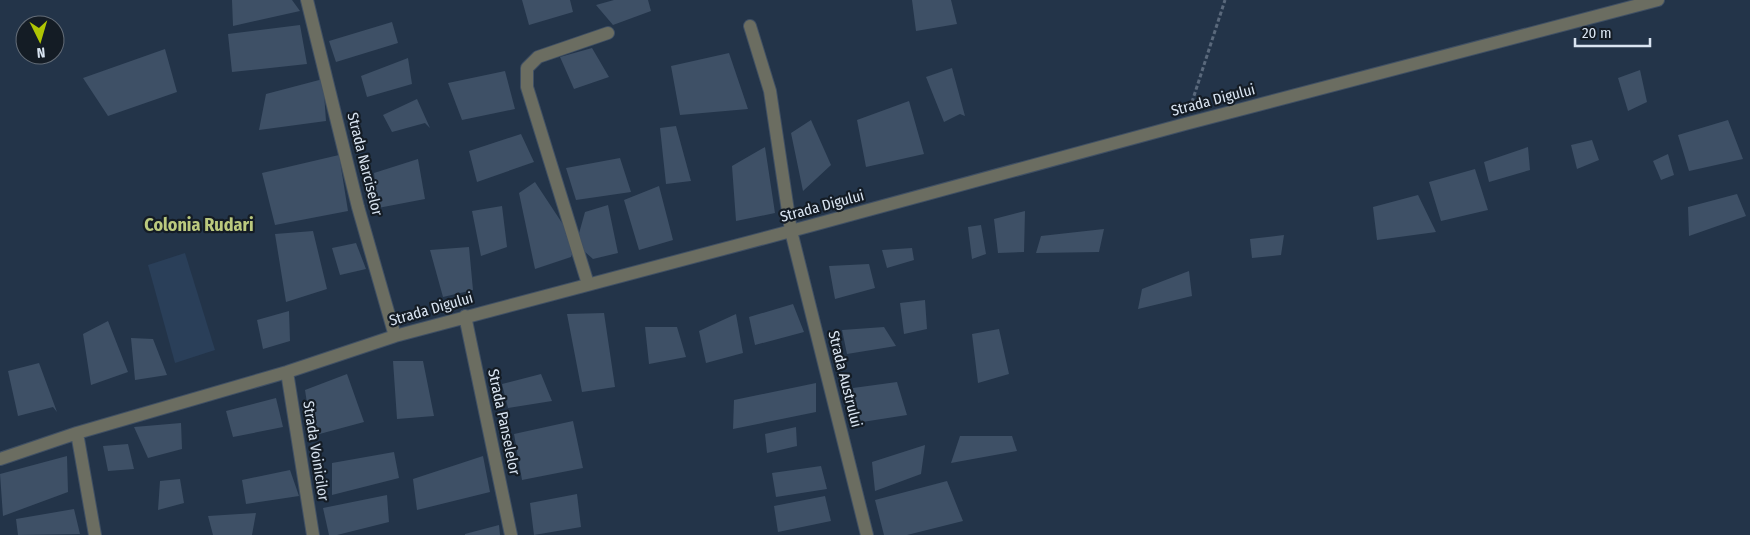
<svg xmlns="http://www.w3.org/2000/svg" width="1750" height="535" font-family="'Fira Sans Condensed',sans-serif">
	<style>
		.built { fill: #2a3f59 }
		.building { fill: #3e5066 }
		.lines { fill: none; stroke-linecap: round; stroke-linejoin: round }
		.minor-casing { stroke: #405064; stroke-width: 14 }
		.path { stroke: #5a697c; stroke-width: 3; stroke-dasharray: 4 2.5; stroke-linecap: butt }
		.minor { stroke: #6b6d61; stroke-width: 12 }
		.labels { text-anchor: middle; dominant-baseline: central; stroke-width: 4.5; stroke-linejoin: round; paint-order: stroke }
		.street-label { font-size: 15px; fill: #d9e4f1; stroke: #141c25 }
		.quarter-label { font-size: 18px; font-weight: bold; fill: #bbc97e; stroke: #141c25 }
	</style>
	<rect width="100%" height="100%" fill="#233449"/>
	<path class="built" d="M 185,253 L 215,350 L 175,363 L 148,265 Z"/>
	<path class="building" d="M 232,0 L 292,0 L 300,11 L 233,26 Z
		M 522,0 L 570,0 L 573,12 L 529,25 Z
		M 614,0 L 648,0 L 651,11 L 613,25 L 596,5 Z
		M 912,0 L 951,0 L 957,24 L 916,31 Z
		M 392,22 L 398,43 L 336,62 L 329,41 Z
		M 300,25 L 307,64 L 232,72 L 228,34 Z
		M 592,48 L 609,77 L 574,89 L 560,57 Z
		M 165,49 L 177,92 L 108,116 L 83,78 Z
		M 729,53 L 748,109 L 680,115 L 671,66 Z
		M 408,58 L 412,84 L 367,97 L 361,76 Z
		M 952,68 L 965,116 L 960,114 L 944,122 L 926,77 Z
		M 1640,70 L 1647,102 L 1628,111 L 1618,78 Z
		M 505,71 L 515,109 L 462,120 L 448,83 Z
		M 323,79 L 326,121 L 259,130 L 266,94 Z
		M 417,99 L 430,128 L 425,123 L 392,132 L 383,115 Z
		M 909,101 L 924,154 L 866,167 L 857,120 Z
		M 811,120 L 831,165 L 803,191 L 791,133 Z
		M 1728,120 L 1743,159 L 1689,171 L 1678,135 Z
		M 676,126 L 691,181 L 666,184 L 660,128 Z
		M 521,134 L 534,162 L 477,182 L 469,151 Z
		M 1592,140 L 1599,160 L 1577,169 L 1571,145 Z
		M 765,147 L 775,213 L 736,221 L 732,166 Z
		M 1528,147 L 1530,170 L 1489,182 L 1484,162 Z
		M 1668,154 L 1674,175 L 1661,180 L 1653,161 Z
		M 339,155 L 348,211 L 275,225 L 262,173 Z
		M 620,158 L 631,192 L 576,200 L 566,168 Z
		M 418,159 L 425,199 L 378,208 L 374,173 Z
		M 1475,169 L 1488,210 L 1441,221 L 1429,182 Z
		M 535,182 L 576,244 L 571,257 L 535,269 L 519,193 Z
		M 659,186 L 673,240 L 639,250 L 624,200 Z
		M 1737,194 L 1746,216 L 1689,236 L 1688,207 Z
		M 1418,195 L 1436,232 L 1377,240 L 1373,207 Z
		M 608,205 L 618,253 L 593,259 L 576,244 L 585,212 Z
		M 502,206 L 507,247 L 481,256 L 472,211 Z
		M 1025,211 L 1024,252 L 998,253 L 994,219 Z
		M 981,225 L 986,254 L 972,259 L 968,227 Z
		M 1104,229 L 1099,252 L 1036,253 L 1041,236 Z
		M 313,231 L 327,289 L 286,302 L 275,234 Z
		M 1284,235 L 1281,255 L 1252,258 L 1250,239 Z
		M 356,243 L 366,269 L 340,275 L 332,248 Z
		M 469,247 L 473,290 L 443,297 L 430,250 Z
		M 912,248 L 914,260 L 887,268 L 882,250 Z
		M 869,264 L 875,288 L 835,299 L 829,266 Z
		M 1189,271 L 1192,296 L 1138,309 L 1142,289 Z
		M 925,300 L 927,329 L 904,334 L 900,303 Z
		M 793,304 L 804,332 L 755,345 L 749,317 Z
		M 289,311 L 290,341 L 263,349 L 257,320 Z
		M 604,313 L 615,387 L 582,392 L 567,314 Z
		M 736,314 L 743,353 L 706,363 L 699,331 Z
		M 108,321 L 128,372 L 91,385 L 83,334 Z
		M 645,327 L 677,327 L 686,357 L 649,364 Z
		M 884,327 L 896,346 L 847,354 L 842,330 Z
		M 999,329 L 1009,374 L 978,383 L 972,334 Z
		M 131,338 L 153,339 L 167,375 L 135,380 Z
		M 393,361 L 423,361 L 434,416 L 397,419 Z
		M 39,363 L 57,412 L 53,407 L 18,416 L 8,371 Z
		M 347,374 L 364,422 L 312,436 L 305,390 Z
		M 541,374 L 552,401 L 508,408 L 502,384 Z
		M 897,382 L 907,415 L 856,423 L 853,388 Z
		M 816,383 L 816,412 L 733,429 L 734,400 Z
		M 276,398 L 283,427 L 233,437 L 226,411 Z
		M 573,421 L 583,468 L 522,480 L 514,434 Z
		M 181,423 L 182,449 L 148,458 L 134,427 Z
		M 796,427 L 797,446 L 767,453 L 765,434 Z
		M 960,436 L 1012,436 L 1017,451 L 951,463 Z
		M 128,444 L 134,469 L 108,471 L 103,446 Z
		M 925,445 L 921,474 L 875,491 L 872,462 Z
		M 394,452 L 399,478 L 332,495 L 332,463 Z
		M 67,456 L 68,492 L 3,516 L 0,474 Z
		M 483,456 L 490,492 L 417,510 L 413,479 Z
		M 821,466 L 827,489 L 776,497 L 772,473 Z
		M 290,470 L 299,496 L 246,504 L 242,480 Z
		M 180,479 L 184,503 L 158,510 L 160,481 Z
		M 947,481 L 963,521 L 907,535 L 884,535 L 875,500 Z
		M 577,494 L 581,527 L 534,535 L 530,503 Z
		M 387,495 L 389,522 L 337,535 L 329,535 L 323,508 Z
		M 825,496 L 831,521 L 778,532 L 774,506 Z
		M 74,509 L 80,534 L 18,535 L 16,519 Z
		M 256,513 L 252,535 L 213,535 L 208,516 Z
		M 499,525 L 500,535 L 465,535 L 465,534 Z"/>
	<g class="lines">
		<defs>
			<path id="minor" d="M 307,0 L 358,207 L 395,336
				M 750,26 L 770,91 L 791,231 L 867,535
				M 588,284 L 527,87 L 527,68 L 538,57 L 608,33
				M 465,316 L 511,535
				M 287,372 L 313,535
				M 77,433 L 95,535
				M 0,459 L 77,433 L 287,372 L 395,336 L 791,231 L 1185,124 L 1658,0"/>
		</defs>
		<use href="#minor" class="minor-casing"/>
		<path class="path" d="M 1192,102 L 1225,0"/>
		<use href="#minor" class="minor"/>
	</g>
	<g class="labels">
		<g class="street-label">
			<text transform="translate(1213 100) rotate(-15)">Strada Digului</text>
			<text transform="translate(365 164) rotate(76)">Strada Narciselor</text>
			<text transform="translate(822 206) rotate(-15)">Strada Digului</text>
			<text transform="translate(431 309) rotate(-16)">Strada Digului</text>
			<text transform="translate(845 379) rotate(76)">Strada Austrului</text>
			<text transform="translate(504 422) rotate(78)">Strada Panselelor</text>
			<text transform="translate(316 451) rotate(81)">Strada Voinicilor</text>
		</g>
		<g class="quarter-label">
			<text x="199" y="225">Colonia Rudari</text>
		</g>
	</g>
	<g transform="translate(40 40) rotate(175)"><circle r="24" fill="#141c25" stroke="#636c77"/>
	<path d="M0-4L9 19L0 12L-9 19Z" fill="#afc504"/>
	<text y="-8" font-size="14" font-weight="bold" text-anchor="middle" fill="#d9e4f1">N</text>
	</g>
	<path d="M1575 38v8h75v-8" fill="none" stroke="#d9e4f1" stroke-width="2.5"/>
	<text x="1582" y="38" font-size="15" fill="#d9e4f1" stroke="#141c25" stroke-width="4" paint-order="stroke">20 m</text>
</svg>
